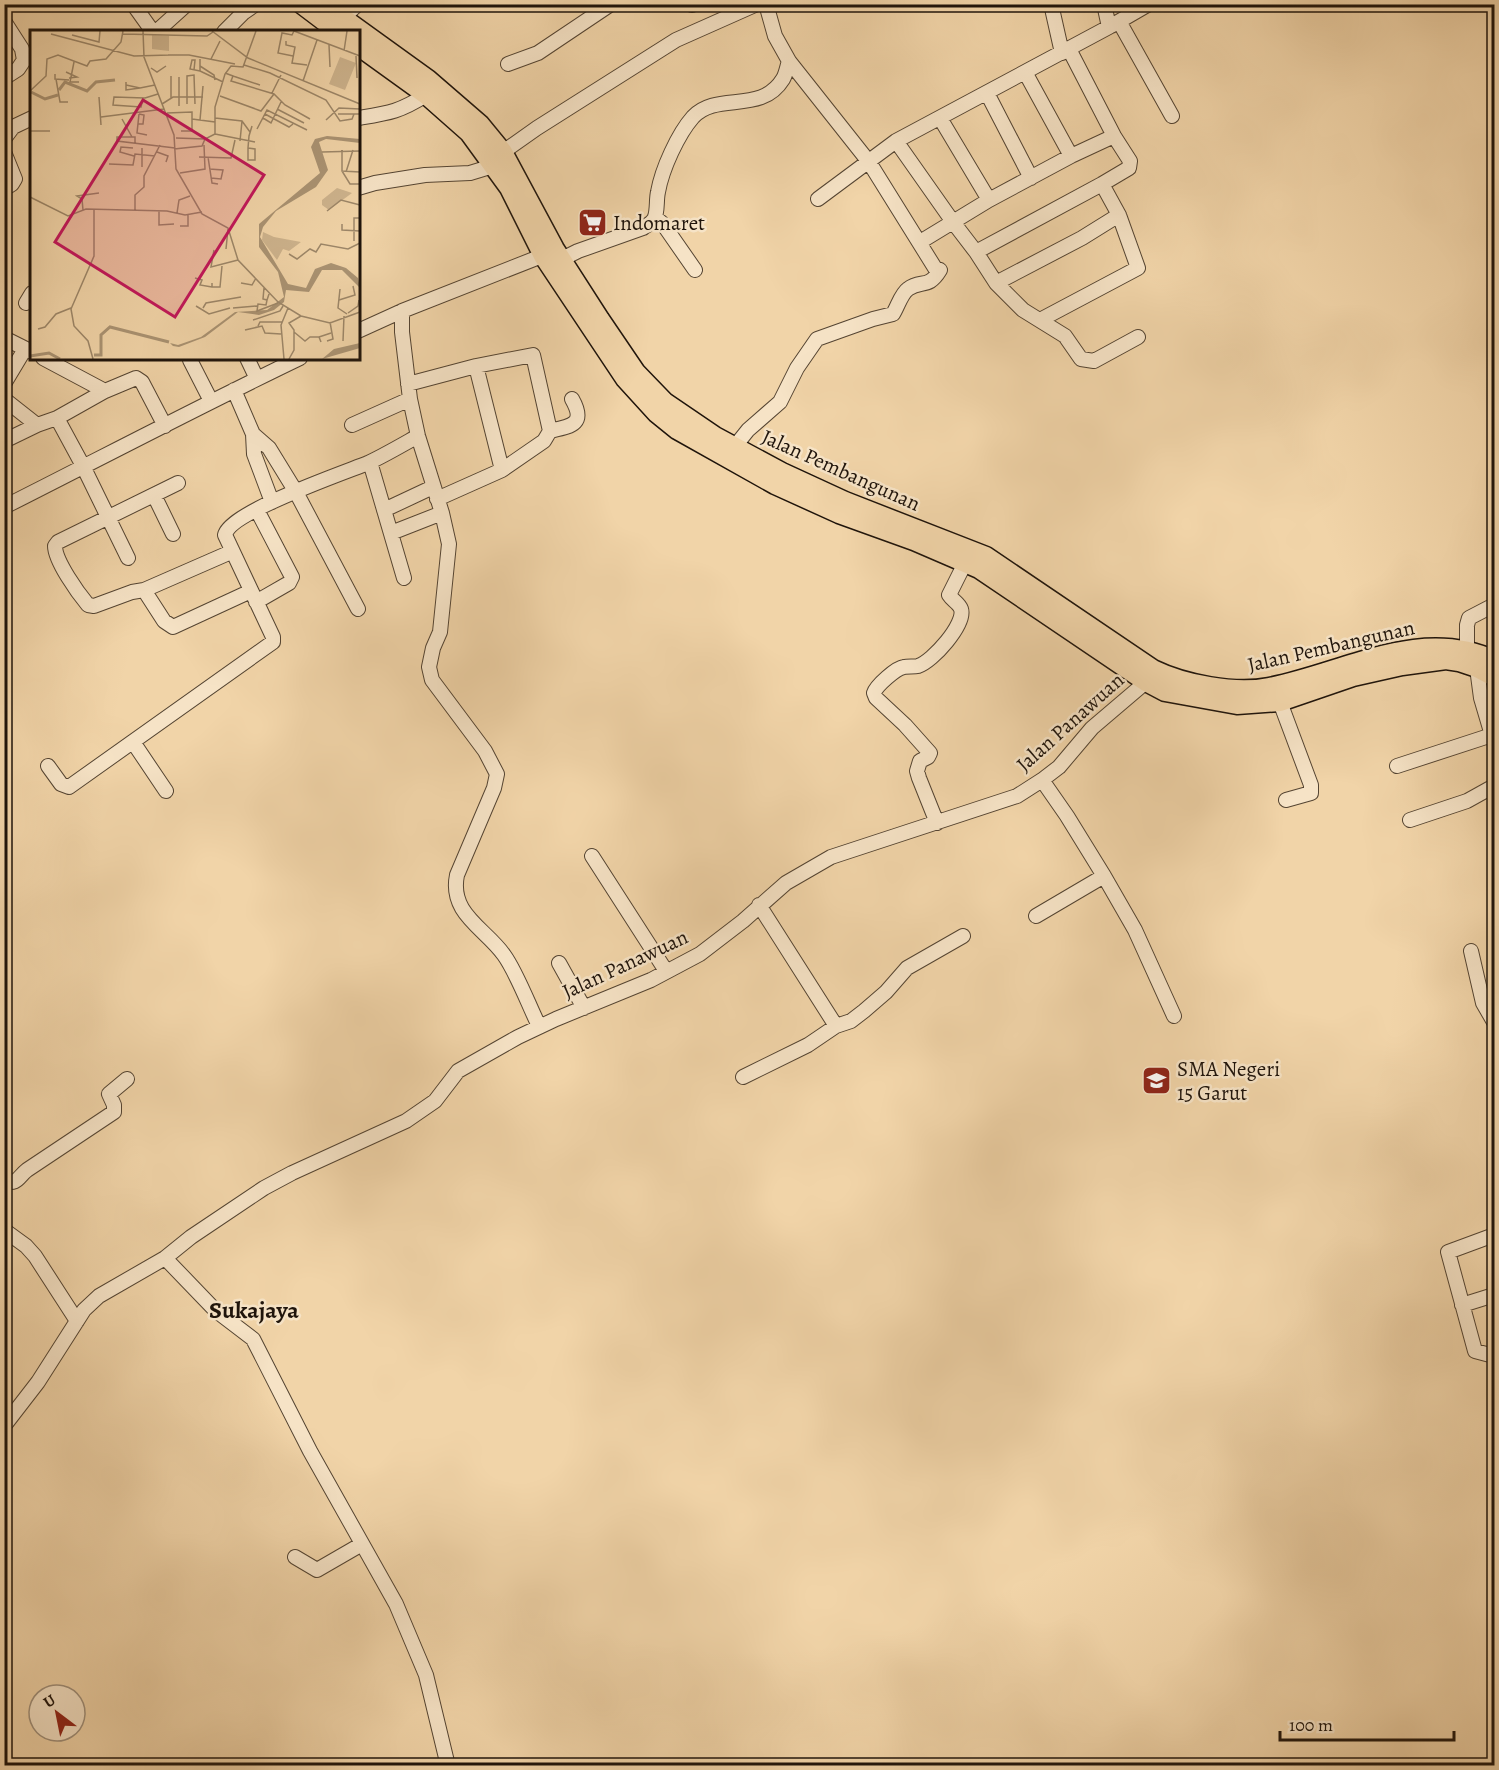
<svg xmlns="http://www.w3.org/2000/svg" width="1499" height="1770" font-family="Alegreya,serif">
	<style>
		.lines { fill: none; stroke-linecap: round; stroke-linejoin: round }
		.minor-casing { stroke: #544432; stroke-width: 16 }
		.major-casing { stroke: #1f140b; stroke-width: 21 }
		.minor { stroke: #f6e3c6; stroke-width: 14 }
		.major { stroke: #f1d4a8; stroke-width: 18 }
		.labels { text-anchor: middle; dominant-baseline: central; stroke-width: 5; stroke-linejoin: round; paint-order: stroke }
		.poi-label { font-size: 21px; fill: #1f140b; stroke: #f6e3c6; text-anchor: start }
		.street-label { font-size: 21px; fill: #1f140b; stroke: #f6e3c6 }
		.quarter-label { font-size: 24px; font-weight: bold; fill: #1f140b; stroke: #f6e3c6 }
		.inset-river { fill: none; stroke: #aa9373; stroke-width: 3 }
		.inset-road { fill: none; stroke: #9d8769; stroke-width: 1.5 }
		.view { fill: #c2185b; fill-opacity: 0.15; stroke: #c2185b; stroke-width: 3 }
		.inset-edge { fill: none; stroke: #1f140b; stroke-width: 3 }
	</style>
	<rect width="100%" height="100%" fill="#f1d4a8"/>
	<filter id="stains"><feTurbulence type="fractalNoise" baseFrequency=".00333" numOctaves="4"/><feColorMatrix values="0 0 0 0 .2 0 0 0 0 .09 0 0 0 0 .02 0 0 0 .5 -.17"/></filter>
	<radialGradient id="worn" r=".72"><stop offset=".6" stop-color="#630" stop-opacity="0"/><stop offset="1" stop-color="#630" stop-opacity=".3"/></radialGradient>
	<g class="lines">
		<defs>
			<path id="minor" d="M 133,4 L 153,32
				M 1051,4 L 1062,53
				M 692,5 L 693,4
				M 343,18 L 358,4
				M 4,21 L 22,49 L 24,60 L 18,69 L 4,78
				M 1120,23 L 1172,116
				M 1111,26 L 1149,4
				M 156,32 L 187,4
				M 224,32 L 243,13 L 256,4
				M 1069,49 L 1114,136 L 1130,161 L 1129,168 L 1102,184
				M 508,64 L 538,53 L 611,4
				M 1025,72 L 1071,156
				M 987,93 L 1031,178
				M 358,118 C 389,113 399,112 426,95
				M 940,118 L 989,200
				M 4,139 L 13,127 L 32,118
				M 896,141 L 953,222 L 976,252 L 996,283 L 1023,310 L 1065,336 L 1081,359 L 1094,361 L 1138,337
				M 4,152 L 15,179 L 12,184 L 4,189
				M 503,152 L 537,128 L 676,40 L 757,4
				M 358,188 L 375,183 L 425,175 L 470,173 L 493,166
				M 818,199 L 896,141 L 1109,27 L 1104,4
				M 655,217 L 663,224 L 695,270
				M 920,242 L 989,200 L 1071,156 L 1114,136
				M 976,252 L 1102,184 L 1119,215 L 1138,268 L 1040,320
				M 554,263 L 578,251 L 643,228 C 647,225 651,224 654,219 C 658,212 656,200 658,192 C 662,169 678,134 693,117 C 717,91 761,115 783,79 C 786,74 787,67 789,61 L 775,36 L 766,4
				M 996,283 L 1082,238 L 1119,215
				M 26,303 L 32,293
				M 402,311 L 402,332 L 410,399 L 418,436 L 442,513 L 449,544 L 440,632 L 433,648 L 429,667 L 432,680 L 485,751 L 497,774 L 494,788 L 457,875 C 449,914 485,928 504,955 C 517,973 529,1006 539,1026
				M 358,331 L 402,311 L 552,252
				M 4,338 L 32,352
				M 43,358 L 105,391
				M 247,358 L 257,379
				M 190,360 L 211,401
				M 4,384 L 25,349
				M 408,384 L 476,366 L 533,355 L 550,431
				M 234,390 L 253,434 L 254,454 L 272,502
				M 4,399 L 37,425
				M 57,418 L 83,466 L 128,558
				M 352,425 L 410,399
				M 253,434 L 269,448 L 296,492 L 358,609
				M 4,441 L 37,425 L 57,418 L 105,391 L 136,378 L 142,382 L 165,426
				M 738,448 L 740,440 L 748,430 L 780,402 L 797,368 L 817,339 L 873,319 L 893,314 C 898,306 901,294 908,289 C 921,279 928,290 940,270 L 935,268 L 869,162 L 789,61
				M 370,462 L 404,578
				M 502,470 L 544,441 L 550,431 C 572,426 586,424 572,399
				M 178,483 L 58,542 L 55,546 C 55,561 78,593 88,605 L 94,606 L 132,592 L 144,590 L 231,552
				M 154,495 L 173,534
				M 437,499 L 502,470 L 476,366
				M 4,507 C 103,457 200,406 300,358
				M 384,510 L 433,487
				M 391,533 L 442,513
				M 144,590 L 164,621 L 173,627 L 251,591
				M 256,602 L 289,583 L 292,577 L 257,510
				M 1467,650 L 1467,625 L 1469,618 L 1494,605
				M 1477,668 L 1481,698 L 1494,742
				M 1280,702 L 1311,785 L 1311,793 L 1286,800
				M 133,742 L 166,791
				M 48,766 L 61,784 L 69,787 L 273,642 L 273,637 L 225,535 C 230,512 343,473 368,463 C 385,455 402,445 418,436
				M 1397,766 L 1492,735
				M 1410,820 L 1467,801 L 1494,786
				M 937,823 L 919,778 L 917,771 L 920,761 L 928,757 L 930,753 L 905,725 L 876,698 L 874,693 C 876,686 896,668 904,667 C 908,666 914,667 918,666 C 932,662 966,624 961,609 C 959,603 952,600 949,595 L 965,563
				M 592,856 L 666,971
				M 1104,876 L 1135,930 L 1174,1016
				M 759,905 L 836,1026 L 851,1021 L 864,1011 L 886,992 L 907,968 L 963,936
				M 1036,916 L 1104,876 L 1067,816 L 1042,780
				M 1471,951 L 1483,1003 L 1494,1022
				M 559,963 L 584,1008
				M 743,1077 L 808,1045 L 836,1026
				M 4,1181 C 18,1185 18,1177 27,1170 L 114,1112 L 114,1105 L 109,1094 L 127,1079
				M 4,1230 L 26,1246 L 35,1256 L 77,1321
				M 1494,1235 L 1448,1252 L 1475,1351 L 1490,1355 L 1494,1353
				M 165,1258 L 215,1310 L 253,1339 L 310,1451 L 396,1604 L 426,1675 L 448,1766
				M 1462,1305 L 1494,1295
				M 4,1426 L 38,1382 L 84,1310 L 99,1296 L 165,1258 L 191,1237 L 264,1188 L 292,1173 L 406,1121 L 435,1101 L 458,1071 L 518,1037 L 556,1019 L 651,980 L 700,954 L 743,921 L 786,883 L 831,857 L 1017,796 L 1042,780 L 1059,767 L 1092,728 L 1146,682 L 1149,676
				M 295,1557 L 317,1570 L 362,1544"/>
			<path id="major" d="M 301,4 L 338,32
				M 324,4 L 428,79 L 480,124 L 503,152 L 555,249 L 600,319 L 636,372 L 665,402 L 715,436 L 782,472 L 845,501 L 986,556 L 1153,669 C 1184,684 1235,694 1269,687 C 1343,673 1420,625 1494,660
				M 358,46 L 426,95 L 469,133 L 509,188 L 543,256 L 625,379 L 656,413 L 677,430 L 775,485 L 839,514 L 914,541 L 979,569 L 1146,682 L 1165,692 L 1237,705 L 1280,702 L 1353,677 L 1402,666 L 1446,660 L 1459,662 L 1477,668 L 1494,677"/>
		</defs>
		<use href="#minor" class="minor-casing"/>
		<use href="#major" class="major-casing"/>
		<use href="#minor" class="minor"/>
		<use href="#major" class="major"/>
	</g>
	<defs>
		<symbol id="supermarket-square" viewBox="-11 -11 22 22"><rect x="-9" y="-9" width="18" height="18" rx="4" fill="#8f2418" stroke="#f6e3c6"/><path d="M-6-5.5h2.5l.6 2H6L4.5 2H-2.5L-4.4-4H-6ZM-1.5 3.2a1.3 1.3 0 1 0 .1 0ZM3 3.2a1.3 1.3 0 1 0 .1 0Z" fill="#fff"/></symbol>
		<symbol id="school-square" viewBox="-11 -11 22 22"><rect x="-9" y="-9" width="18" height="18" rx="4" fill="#8f2418" stroke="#f6e3c6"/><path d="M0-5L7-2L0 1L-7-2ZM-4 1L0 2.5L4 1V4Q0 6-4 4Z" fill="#fff"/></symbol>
	</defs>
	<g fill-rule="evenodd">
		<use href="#supermarket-square" x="576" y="206" width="33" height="33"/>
		<use href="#school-square" x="1140" y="1064" width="33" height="33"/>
	</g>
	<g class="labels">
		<g class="poi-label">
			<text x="613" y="223">Indomaret</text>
			<text x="1177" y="1069">SMA Negeri<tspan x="1177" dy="24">15 Garut</tspan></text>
		</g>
		<g class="street-label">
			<text transform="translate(841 470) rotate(24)">Jalan Pembangunan</text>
			<text transform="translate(1331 646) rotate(-13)">Jalan Pembangunan</text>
			<text transform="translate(1070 722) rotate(-42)">Jalan Panawuan</text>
			<text transform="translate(625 964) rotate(-25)">Jalan Panawuan</text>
		</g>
		<g class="quarter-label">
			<text x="254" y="1310">Sukajaya</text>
		</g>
	</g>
	<g transform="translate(30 30)">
		<rect width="330" height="330" fill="#f1d4a8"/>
		<path d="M 122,5 L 139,6 L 139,21 L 122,19 ZM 310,27 L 326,33 L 315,60 L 299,54 ZM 307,158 L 322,163 L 299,180 L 292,175 L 292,170 ZM 233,202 L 244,207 L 271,212 L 259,221 L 253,219 L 247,230 L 232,210 Z" fill="#cdb38d"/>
		<path d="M 297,106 L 330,109 L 330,113 L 296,109 L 289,112 L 298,140 L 286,157 L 246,181 L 233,197 L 230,207 L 258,254 L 276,258 L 285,239 L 301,233 L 316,238 L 328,248 L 330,258 L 312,240 L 292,240 L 279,262 L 256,260 L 254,272 L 244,280 L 229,285 L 208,282 L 175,307 L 149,317 L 143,316 L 140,313 L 148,315 L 171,307 L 205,282 L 237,280 L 254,267 L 248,242 L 229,217 L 229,194 L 290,143 L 281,117 L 285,109 ZM 330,313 L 330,318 L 292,329 L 304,319 Z" fill="#aa9373"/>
		<path class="inset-river" d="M 29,60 L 35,52 L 57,61 L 66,52 L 85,50M 1,62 L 15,69 L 28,65M 64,325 L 71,325 L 71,305 L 80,297 L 139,312M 0,326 L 19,323 L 30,329"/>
		<path class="inset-road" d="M 113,1 L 114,27 L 144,105 L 146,139 L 172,184 L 198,198 L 208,230 L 248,272 L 271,286 L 300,293 L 330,282M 182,1 L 218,28 L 330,74M 21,4 L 104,26 L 140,25M 93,4 L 177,6 L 183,2M 42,5 L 69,12 L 70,1M 256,11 L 256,15 L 265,17 L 262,33 L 277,35M 299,15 L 300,37M 314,21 L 317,1M 138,25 L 159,25 L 205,34M 263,26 L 248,23 L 252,3 L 262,5 L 264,1 L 330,26M 326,26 L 327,48M 170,29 L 170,41 L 193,52M 181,29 L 190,11M 44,32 L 40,52 L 49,52M 214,35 L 240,43 L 296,70 L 310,91 L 322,89 L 324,84M 170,36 L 184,45 L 185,50M 121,38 L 127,42 L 136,36M 164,40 L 165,30 L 162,30 L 160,39 L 170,41M 36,42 L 47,47 L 39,48M 195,43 L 203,46 L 201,51 L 244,64 L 255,75 L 280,89M 25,44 L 25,49 L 39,50M 141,46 L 141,68M 203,46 L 230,55M 26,49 L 30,72 L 38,72M 273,51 L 287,10M 96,52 L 96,60 L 110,58M 96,55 L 110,58 L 125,55M 0,61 L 16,46 L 17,29 L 28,25 L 57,36 L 60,31 L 76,29 L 91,12 L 93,1M 242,63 L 251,45M 190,66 L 231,81 L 244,64M 69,67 L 71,95M 113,68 L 111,77 L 83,75 L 84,67 L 115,68 L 128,64M 132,74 L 143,67 L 173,67M 157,74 L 157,46 L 164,45 L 165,74M 149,76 L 149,47M 247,79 L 274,93M 0,82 L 0,115M 137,83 L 162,82 L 162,101 L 151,101M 109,84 L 107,103 L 117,105M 235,84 L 259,97 L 263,94M 308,84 L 330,84M 71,87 L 134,79M 185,88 L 212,91 L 220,102M 233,88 L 241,93 L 251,72M 92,89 L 102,107M 162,89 L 185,92M 170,90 L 173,56M 296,90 L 309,78 L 330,79M 108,94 L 113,94 L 114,85 L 109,84M 227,99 L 237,80 L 277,100M 0,101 L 20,101M 185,104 L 225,112M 146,108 L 175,109M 210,111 L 212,91M 105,113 L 105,107 L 87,107 L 87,111 L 145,118M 103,118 L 91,117 L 90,122 L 104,126M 218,118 L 225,119 L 225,130 L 218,130 L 218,118 L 219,106 L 222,96M 144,119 L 172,116 L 175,109 L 185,104 L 185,77 L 195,44 L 201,36 L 213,37 L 226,1M 312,120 L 312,141 L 330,142M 127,122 L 138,126 L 136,132M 292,122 L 330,121M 169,127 L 201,128 L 205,110M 178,127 L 182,153 L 188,154M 79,134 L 103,135 L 105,124 L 125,126M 112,137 L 112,118M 179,139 L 193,140 L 191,149 L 181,148M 312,141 L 320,154 L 330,154M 316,142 L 323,120M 150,143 L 175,139 L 174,115M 0,167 L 38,186 L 56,179 L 137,181 L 155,185 L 172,182M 53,180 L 52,169 L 47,166 L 69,163M 105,180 L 105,165 L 114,157 L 114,146 L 130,115M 129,181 L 129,195 L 144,194M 297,181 L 311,170 L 330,175M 147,183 L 149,170 L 160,166M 312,194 L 312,200 L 330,201M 150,196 L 158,196 L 158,185M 324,211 L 324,188 L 330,188M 196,219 L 198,199M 184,220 L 181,237 L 208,230M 259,224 L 267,229 L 280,219 L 286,222 L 291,214 L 318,219 L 330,213M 165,248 L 172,250 L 170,255 L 182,257M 182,253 L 182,257 L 190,257 L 192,236M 211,253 L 222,255 L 226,248M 234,258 L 233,269 L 237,270 L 239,264M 310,259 L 308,278 L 317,284M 237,270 L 236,275 L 228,274 L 227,281 L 248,273M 309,270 L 325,265 L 323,256M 166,276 L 179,284 L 200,278M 173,278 L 176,273 L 211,267M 203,278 L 227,276M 318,283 L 328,276 L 329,270M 223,290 L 250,281 L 253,276M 228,296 L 230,292 L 252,292M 8,299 L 15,297 L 26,284 L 41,278M 215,300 L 232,296 L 235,303 L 251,304M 264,302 L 275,311 L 280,307 L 289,307M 297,311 L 303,309 L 300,292M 313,311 L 314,286M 291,312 L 289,307 L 301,303M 63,329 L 58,311 L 44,296 L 41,279 L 64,226 L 64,179M 254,329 L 251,295 L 258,278M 259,329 L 264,320 L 264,300 L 259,293 L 271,286"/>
		<path class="view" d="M 113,70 L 234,145 L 145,287 L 25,212 Z"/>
		<rect width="330" height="330" class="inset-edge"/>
	</g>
	<rect width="1499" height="1770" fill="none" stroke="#f1d4a8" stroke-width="24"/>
	<rect x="6" y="6" width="1487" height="1758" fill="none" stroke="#1f140b" stroke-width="3"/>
	<rect x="12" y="12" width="1475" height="1746" fill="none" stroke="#1f140b" stroke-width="1.5"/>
	<g transform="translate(57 1713) rotate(328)"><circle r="28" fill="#f6e3c6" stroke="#a0907b" stroke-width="1.5"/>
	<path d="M0-4.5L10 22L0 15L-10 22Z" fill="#8f2418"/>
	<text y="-9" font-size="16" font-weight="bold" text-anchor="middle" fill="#1f140b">U</text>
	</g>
	<path d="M1280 1731v9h174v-9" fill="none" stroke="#1f140b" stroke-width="3"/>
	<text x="1289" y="1731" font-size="18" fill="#1f140b" stroke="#f6e3c6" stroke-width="4.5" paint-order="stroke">100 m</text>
	<rect width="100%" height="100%" filter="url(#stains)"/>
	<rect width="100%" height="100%" fill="url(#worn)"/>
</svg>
